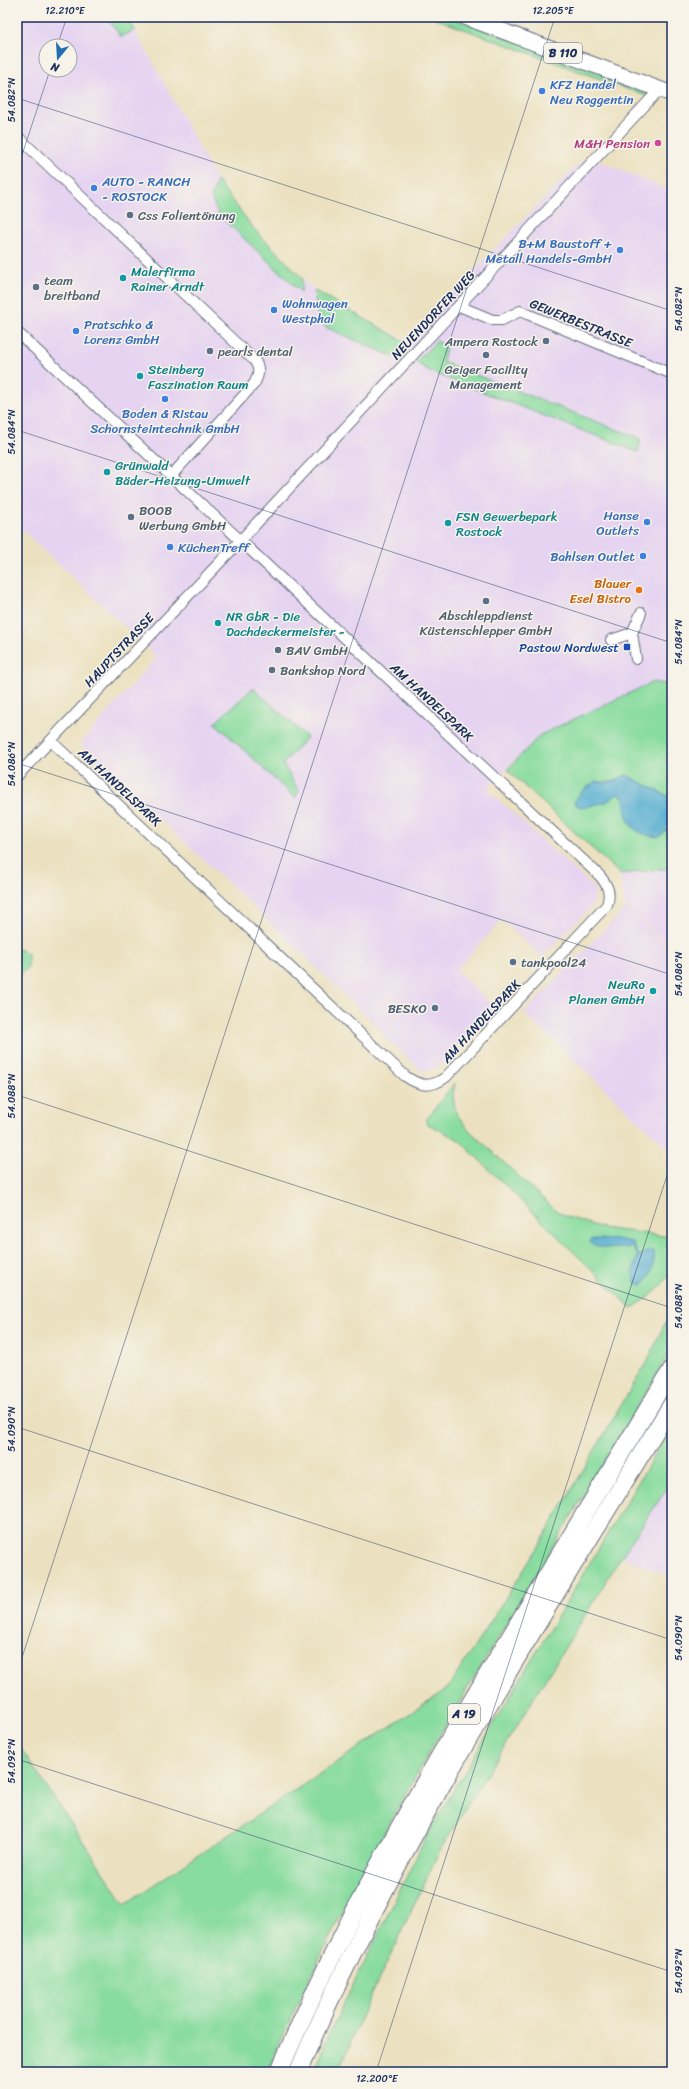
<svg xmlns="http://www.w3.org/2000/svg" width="689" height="2089" font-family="Sriracha,sans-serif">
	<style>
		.built { fill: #e5d3f1; fill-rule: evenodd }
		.green { fill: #88dc9f; stroke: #52867e }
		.water { fill: #52add0; stroke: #366e97 }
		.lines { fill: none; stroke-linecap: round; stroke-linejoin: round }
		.street-casing { stroke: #646d80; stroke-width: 12 }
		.primary-casing { stroke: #646d80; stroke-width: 17 }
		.highway-casing { stroke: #646d80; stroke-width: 19 }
		.street { stroke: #fff; stroke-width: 10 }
		.primary { stroke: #fff; stroke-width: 15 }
		.highway { stroke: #fff; stroke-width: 17 }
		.ticks { fill: none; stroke: #1b2f5e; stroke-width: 1; stroke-opacity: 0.45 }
		.shop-dot { fill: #3f7fe0; stroke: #f7f3e8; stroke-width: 1.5 }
		.hotel-dot { fill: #d1479c; stroke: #f7f3e8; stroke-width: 1.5 }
		.service-dot { fill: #5c6f8a; stroke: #f7f3e8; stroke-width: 1.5 }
		.culture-dot { fill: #0f9aa8; stroke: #f7f3e8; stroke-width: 1.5 }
		.food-dot { fill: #e8710a; stroke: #f7f3e8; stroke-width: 1.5 }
		.transit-dot { fill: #1a4fb4; stroke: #f7f3e8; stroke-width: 1.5 }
		.labels { text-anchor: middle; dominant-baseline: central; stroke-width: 3; stroke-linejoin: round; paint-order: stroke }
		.shield { fill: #f7f3e8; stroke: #5d6a87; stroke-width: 1 }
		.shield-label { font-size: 12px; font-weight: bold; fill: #1b2f5e }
		.shop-label { font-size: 13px; fill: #366cbe; stroke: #f7f3e8; text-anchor: start }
		.hotel-label { font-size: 13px; fill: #b23c85; stroke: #f7f3e8; text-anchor: end }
		.service-label { font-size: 13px; fill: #4e5e75; stroke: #f7f3e8; text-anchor: start }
		.culture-label { font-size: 13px; fill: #0d838f; stroke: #f7f3e8; text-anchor: start }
		.street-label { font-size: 13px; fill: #1b2f5e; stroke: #f7f3e8 }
		.food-label { font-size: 13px; fill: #c56008; stroke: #f7f3e8; text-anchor: end }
		.transit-label { font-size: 13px; fill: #164399; stroke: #f7f3e8; text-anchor: end }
		.neatline { fill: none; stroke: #1b2f5e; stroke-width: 1.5 }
		.ticks-label { font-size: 10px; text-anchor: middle; fill: #1b2f5e }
	</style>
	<rect width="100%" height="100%" fill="#f7f3e8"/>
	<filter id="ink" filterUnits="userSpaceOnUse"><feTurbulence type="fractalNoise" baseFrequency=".025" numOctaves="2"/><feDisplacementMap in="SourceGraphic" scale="8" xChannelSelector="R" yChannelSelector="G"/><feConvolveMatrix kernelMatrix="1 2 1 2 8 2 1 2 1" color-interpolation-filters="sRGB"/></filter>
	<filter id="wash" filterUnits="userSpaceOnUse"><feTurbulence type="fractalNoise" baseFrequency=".012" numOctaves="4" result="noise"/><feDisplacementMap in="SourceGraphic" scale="16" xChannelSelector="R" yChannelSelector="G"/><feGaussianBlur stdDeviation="0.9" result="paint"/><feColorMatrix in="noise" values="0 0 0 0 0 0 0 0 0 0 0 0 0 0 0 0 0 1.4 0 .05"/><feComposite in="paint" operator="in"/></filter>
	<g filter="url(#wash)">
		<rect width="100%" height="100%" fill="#ebe1c0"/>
		<path class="built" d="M 17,17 L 128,17 L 217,180 L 254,229 L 314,290 L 405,341 L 572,170 L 588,157 L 672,191 L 672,685 L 653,682 L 540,735 L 487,789 L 594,888 L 595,900 L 593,905 L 542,957 L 502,920 L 456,970 L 494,1007 L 437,1068 L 423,1072 L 383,1036 L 383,1032 L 236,890 L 80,744 L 157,657 L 17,525 ZM 46,46 L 70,46 L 70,70 L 46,70 Z
			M 672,868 L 672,949 L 624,904 L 620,874 Z
			M 626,907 L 672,951 L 672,1152 L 524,1013 Z
			M 672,1481 L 672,1577 L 621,1557 Z"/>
		<path class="green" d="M 106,17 L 128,17 L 135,30 L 121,37 Z
			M 431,17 L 450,17 L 647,90 L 649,97 Z
			M 217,180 L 254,229 L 302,278 L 301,292 L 219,215 L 211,198 Z
			M 314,290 L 405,342 L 394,357 L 325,327 L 317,313 Z
			M 437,341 L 446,346 L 443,362 L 641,439 L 638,452 L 431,372 L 415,362 Z
			M 653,682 L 672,685 L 672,798 L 626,775 C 616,780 607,785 596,781 L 606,802 L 618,794 L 624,797 L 625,809 L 659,837 L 672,825 L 672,868 L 620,874 L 507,770 L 540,735 Z
			M 253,688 L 307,737 L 283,764 L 299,791 L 295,798 L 215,723 Z
			M 17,949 L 28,953 L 28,968 L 17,976 Z
			M 455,1082 L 453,1097 L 456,1113 L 469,1130 L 555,1210 L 568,1217 L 602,1228 L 672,1237 C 672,1247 673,1257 672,1266 C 670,1282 644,1303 631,1308 L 459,1140 L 426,1123 L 426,1120 Z
			M 672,1313 L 672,1349 L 431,1749 C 371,1854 315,1961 267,2072 L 17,2072 L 17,1743 L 125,1904 L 448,1688 L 536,1551 L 650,1356 L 663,1327 Z
			M 672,1426 L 672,1481 L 621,1557 L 440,1850 L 359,2021 L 339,2072 L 313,2072 L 331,2030 L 428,1833 Z"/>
		<path class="water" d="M 626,775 L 672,798 L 672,825 L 659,837 C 632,834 626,825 624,798 L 618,794 L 606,802 L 581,808 L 574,803 L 581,792 L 596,781 C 607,785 616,780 626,775 Z
			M 592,1239 L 623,1240 L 632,1242 L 639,1256 L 645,1252 L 654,1251 C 655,1265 652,1275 642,1285 L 635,1283 L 633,1270 L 638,1256 L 632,1247 C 616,1249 605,1250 590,1243 Z"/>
	</g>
	<g filter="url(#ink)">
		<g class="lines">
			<defs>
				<path id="street" d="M 17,136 L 255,361 C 260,369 259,375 254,384 L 171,476
					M 459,306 L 493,320 L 502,320 L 520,311 L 672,374
					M 17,332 L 600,876 C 608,886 611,893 607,905 L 446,1077 C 431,1088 421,1087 405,1076 L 51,741
					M 632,633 L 636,659
					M 611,640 L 632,633 L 641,613
					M 17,776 L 240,541 L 660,89"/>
				<path id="primary" d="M 465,17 L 672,94"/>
				<path id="highway" d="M 279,2072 C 345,1915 431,1768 519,1622 C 570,1538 621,1453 672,1369
					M 298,2072 C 397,1838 540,1621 672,1404"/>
			</defs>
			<use href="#street" class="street-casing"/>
			<use href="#primary" class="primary-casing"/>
			<use href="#highway" class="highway-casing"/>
			<use href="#street" class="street"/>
			<use href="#primary" class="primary"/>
			<use href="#highway" class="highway"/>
		</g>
	</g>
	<path class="ticks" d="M 57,46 L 67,17M 17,98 L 672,311M 17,170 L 50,70M 17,430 L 672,643M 17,763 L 672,975M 17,1095 L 672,1308M 17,1427 L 672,1640M 17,1673 L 555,17M 17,1759 L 672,1972M 376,2072 L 672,1160"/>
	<g class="shop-dot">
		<circle cx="542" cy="91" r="4"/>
		<circle cx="94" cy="188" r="4"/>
		<circle cx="620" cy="250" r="4"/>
		<circle cx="274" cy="310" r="4"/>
		<circle cx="76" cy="331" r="4"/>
		<circle cx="165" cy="399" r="4"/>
		<circle cx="647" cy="522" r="4"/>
		<circle cx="170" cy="547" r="4"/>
		<circle cx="643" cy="556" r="4"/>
	</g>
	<circle class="hotel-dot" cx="658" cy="143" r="4"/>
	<g class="service-dot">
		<circle cx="130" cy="215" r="4"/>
		<circle cx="36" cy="287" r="4"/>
		<circle cx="546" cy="341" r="4"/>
		<circle cx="210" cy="351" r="4"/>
		<circle cx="486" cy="355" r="4"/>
		<circle cx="131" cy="517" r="4"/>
		<circle cx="486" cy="601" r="4"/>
		<circle cx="278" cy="650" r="4"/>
		<circle cx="272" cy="670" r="4"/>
		<circle cx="513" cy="962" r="4"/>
		<circle cx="435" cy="1008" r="4"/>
	</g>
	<g class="culture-dot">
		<circle cx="123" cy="278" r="4"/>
		<circle cx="140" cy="376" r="4"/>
		<circle cx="107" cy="472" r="4"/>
		<circle cx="448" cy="523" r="4"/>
		<circle cx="218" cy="623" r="4"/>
		<circle cx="653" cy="991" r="4"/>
	</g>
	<circle class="food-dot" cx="639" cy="590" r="4"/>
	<rect class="transit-dot" x="623" y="643" width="8" height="8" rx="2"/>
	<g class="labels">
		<g class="shield">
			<rect x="544" y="43" width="38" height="20" rx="3"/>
			<rect x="448" y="1704" width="32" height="20" rx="3"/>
		</g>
		<g class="shield-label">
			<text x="563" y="53">B 110</text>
			<text x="464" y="1714">A 19</text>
		</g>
		<g class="shop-label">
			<text x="550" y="84">KFZ Handel<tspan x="550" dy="15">Neu Roggentin</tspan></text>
			<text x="102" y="181">AUTO - RANCH<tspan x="102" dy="15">- ROSTOCK</tspan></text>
			<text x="612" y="243" text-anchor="end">B+M Baustoff +<tspan x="612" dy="15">Metall Handels-GmbH</tspan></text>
			<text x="282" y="303">Wohnwagen<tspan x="282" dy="15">Westphal</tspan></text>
			<text x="84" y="324">Pratschko &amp;<tspan x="84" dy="15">Lorenz GmbH</tspan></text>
			<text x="165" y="413" text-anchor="middle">Boden &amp; Ristau<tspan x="165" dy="15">Schornsteintechnik GmbH</tspan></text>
			<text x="639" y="515" text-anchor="end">Hanse<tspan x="639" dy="15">Outlets</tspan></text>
			<text x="178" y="547">KüchenTreff</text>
			<text x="635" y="556" text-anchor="end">Bahlsen Outlet</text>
		</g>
		<g class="hotel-label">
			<text x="650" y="143">M&amp;H Pension</text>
		</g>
		<g class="service-label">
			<text x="138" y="215">Css Folientönung</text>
			<text x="44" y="280">team<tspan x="44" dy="15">breitband</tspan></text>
			<text x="538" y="341" text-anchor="end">Ampera Rostock</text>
			<text x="218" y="351">pearls dental</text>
			<text x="486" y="369" text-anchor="middle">Geiger Facility<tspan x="486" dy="15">Management</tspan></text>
			<text x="139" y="510">BOOB<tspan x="139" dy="15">Werbung GmbH</tspan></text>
			<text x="486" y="615" text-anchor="middle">Abschleppdienst<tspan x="486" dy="15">Küstenschlepper GmbH</tspan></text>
			<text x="286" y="650">BAV GmbH</text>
			<text x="280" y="670">Bankshop Nord</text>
			<text x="521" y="962">tankpool24</text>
			<text x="427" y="1008" text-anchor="end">BESKO</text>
		</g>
		<g class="culture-label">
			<text x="131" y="271">Malerfirma<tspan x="131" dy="15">Rainer Arndt</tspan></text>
			<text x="148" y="369">Steinberg<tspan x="148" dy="15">Faszination Raum</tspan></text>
			<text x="115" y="465">Grünwald<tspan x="115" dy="15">Bäder-Heizung-Umwelt</tspan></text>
			<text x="456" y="516">FSN Gewerbepark<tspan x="456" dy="15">Rostock</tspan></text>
			<text x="226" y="616">NR GbR - Die<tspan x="226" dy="15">Dachdeckermeister -</tspan></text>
			<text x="645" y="984" text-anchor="end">NeuRo<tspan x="645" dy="15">Planen GmbH</tspan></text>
		</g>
		<g class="street-label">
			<text transform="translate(433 315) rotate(-47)">NEUENDORFER WEG</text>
			<text transform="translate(581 323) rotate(22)">GEWERBESTRASSE</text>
			<text transform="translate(119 650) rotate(-47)">HAUPTSTRASSE</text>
			<text transform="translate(432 702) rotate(43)">AM HANDELSPARK</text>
			<text transform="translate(120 787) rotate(43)">AM HANDELSPARK</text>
			<text transform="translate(481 1021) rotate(-47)">AM HANDELSPARK</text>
		</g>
		<g class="food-label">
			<text x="631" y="583">Blauer<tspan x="631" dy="15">Esel Bistro</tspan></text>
		</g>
		<g class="transit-label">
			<text x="619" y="647">Pastow Nordwest</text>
		</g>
	</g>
	<rect width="689" height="2089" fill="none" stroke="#f7f3e8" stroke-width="44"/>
	<g transform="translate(58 58) rotate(198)"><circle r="19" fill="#f7f3e8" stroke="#9fa5b1"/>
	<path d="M0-3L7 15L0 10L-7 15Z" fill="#1f6fb2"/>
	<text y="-6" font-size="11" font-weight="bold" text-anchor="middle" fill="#1b2f5e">N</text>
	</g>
	<rect x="22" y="22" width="645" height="2045" class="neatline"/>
	<g class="ticks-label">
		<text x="65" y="14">12.210°E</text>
		<text x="553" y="14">12.205°E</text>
		<text transform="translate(11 100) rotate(-90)" y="4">54.082°N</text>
		<text transform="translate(678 309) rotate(-90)" y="4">54.082°N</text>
		<text transform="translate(11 432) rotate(-90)" y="4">54.084°N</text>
		<text transform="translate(678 642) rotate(-90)" y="4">54.084°N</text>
		<text transform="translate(11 764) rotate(-90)" y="4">54.086°N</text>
		<text transform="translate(678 974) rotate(-90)" y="4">54.086°N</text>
		<text transform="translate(11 1096) rotate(-90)" y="4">54.088°N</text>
		<text transform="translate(678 1306) rotate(-90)" y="4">54.088°N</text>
		<text transform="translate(11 1429) rotate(-90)" y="4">54.090°N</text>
		<text transform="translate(678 1638) rotate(-90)" y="4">54.090°N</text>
		<text transform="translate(11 1761) rotate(-90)" y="4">54.092°N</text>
		<text transform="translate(678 1971) rotate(-90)" y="4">54.092°N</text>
		<text x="377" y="2082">12.200°E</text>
	</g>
</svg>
